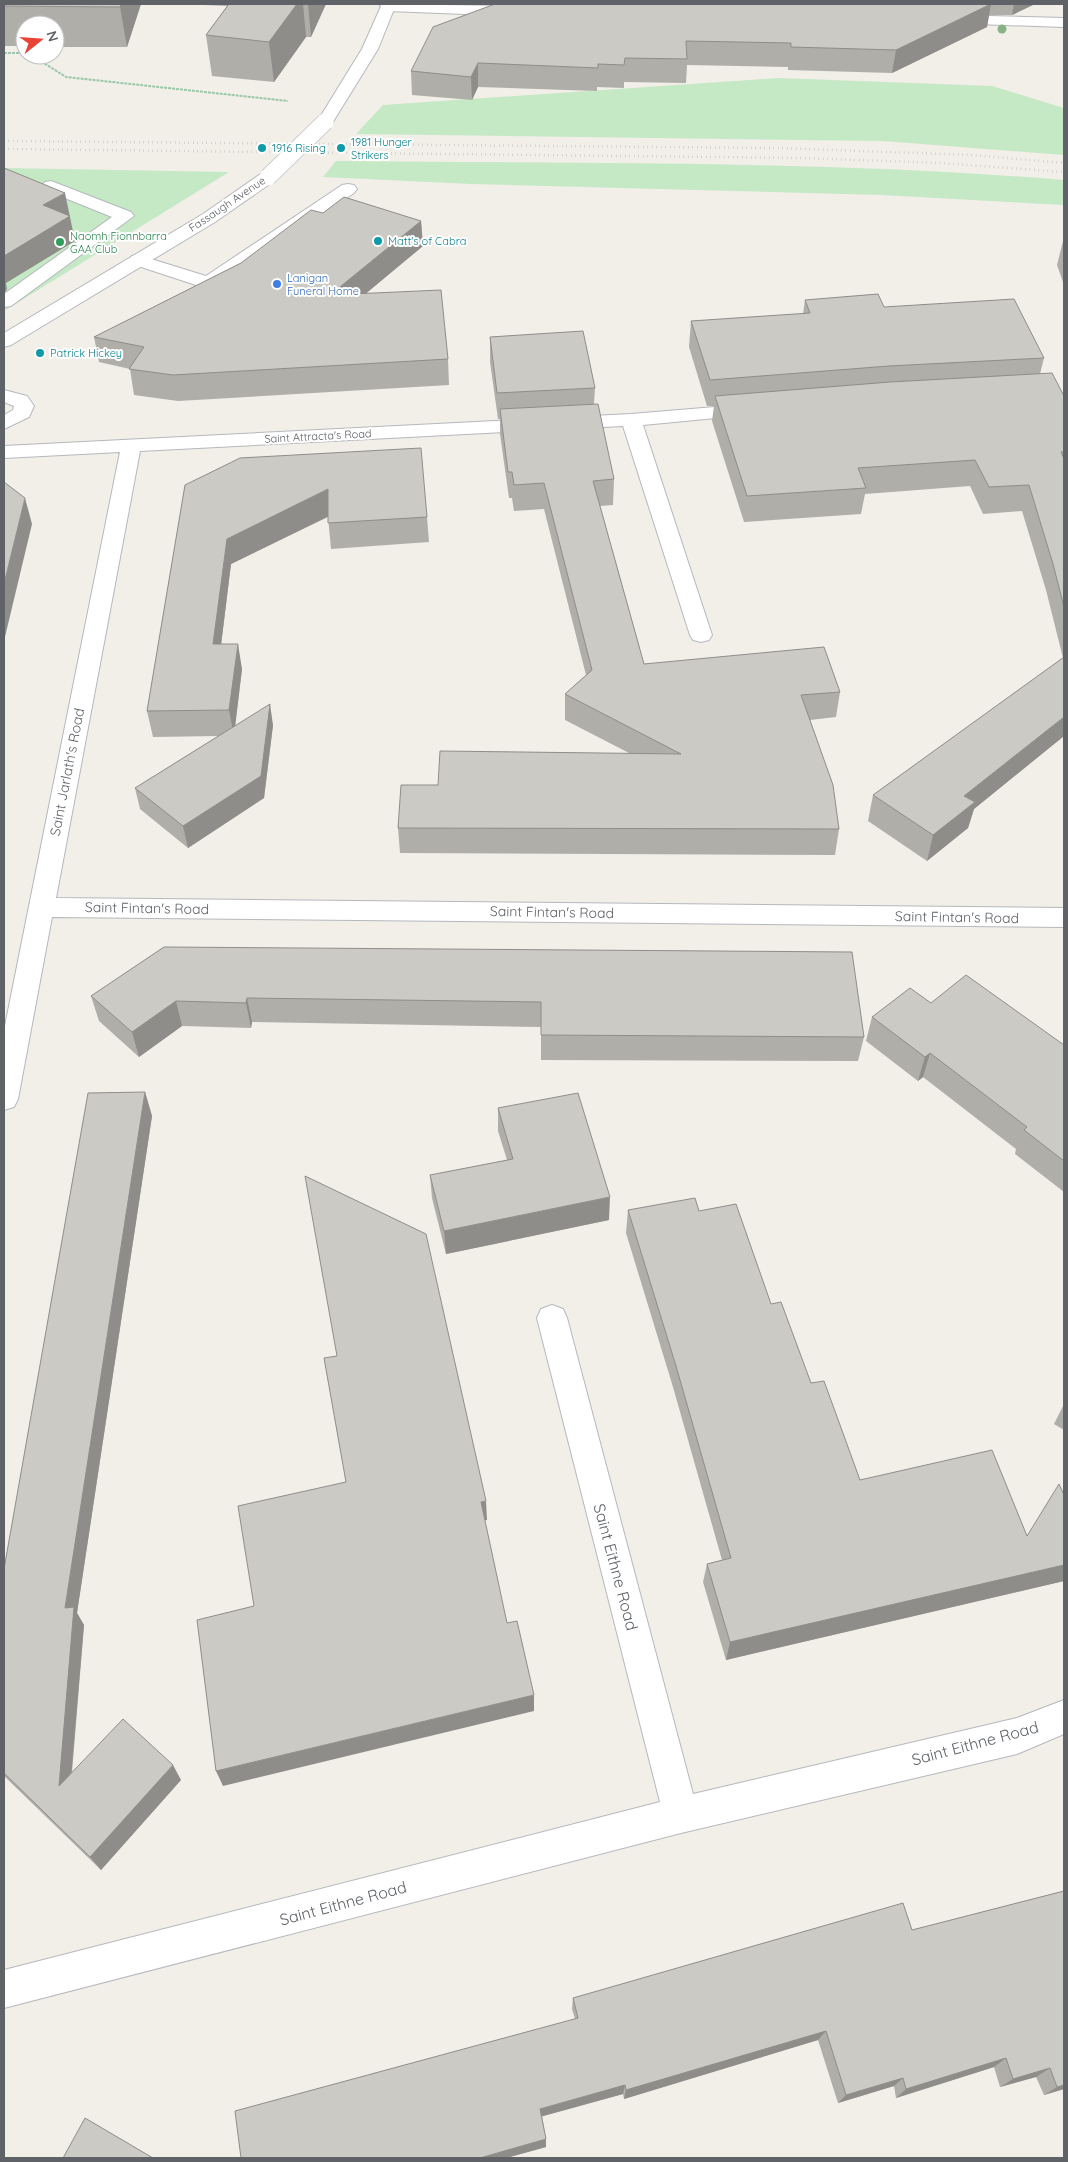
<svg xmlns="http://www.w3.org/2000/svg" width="1068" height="2162" font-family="Quicksand,sans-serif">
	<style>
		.green { fill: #c5e8c5 }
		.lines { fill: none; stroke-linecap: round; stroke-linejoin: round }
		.service-casing { stroke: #b5b8bc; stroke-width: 2 }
		.minor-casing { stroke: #b5b8bc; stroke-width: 2 }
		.tertiary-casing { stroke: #b5b8bc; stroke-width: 2 }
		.path { stroke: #9cc7a9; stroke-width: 2; stroke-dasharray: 3 1; stroke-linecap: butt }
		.service { fill: #fff; fill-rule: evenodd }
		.minor { fill: #fff; fill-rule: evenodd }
		.tertiary { fill: #fff; fill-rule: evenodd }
		.rail { stroke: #b6b7b8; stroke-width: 2.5; stroke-dasharray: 0.5 4; stroke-linecap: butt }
		.tertiary-bridge-casing { stroke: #b5b8bc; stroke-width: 18; stroke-linecap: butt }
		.tertiary-bridge { stroke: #fff; stroke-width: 17 }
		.tree { fill: #89b387 }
		.wall { fill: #afaea9 }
		.shaded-wall { fill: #8f8d8a }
		.building { fill: #cccac5; stroke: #8f8d8a }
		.culture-dot { fill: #0f9aa8; stroke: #fff; stroke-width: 2 }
		.leisure-dot { fill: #2e9e5b; stroke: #fff; stroke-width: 2 }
		.shop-dot { fill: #3f7fe0; stroke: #fff; stroke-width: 2 }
		.labels { text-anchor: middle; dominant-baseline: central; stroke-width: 4; stroke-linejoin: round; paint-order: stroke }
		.far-culture-label { font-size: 11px; fill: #0d838f; stroke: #fff; text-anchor: start }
		.far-street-label { font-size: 11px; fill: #5f6368; stroke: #fff }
		.far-leisure-label { font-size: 11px; fill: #27864d; stroke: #fff; text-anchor: start }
		.far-shop-label { font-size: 11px; fill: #366cbe; stroke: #fff; text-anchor: start }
		.street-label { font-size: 14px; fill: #5f6368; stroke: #fff }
		.near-street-label { font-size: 16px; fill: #5f6368; stroke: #fff }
	</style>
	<rect width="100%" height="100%" fill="#f1efe8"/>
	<path class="green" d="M 779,78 L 992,86 L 1064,108 L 1064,155 L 883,141 L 356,134 L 383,105 Z
		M 336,161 C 579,164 822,160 1064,180 L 1064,205 L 881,195 L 472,184 L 323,177 Z
		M 4,168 L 229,172 L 4,311 Z"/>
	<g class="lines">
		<defs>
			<path id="service" d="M 51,181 L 131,212 L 134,216 L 11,306 L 4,307 L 4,294 L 112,217 L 45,190 L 42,186 L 45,182 Z
				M 348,184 L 354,185 L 357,189 L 354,193 L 214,287 L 202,287 L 132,264 L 129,260 L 132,256 L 138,255 L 206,276 L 342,185 Z
				M 4,390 L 27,396 L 34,406 L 29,417 L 4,429 L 4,415 L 13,410 L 14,406 L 4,402 Z"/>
			<path id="minor" d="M 382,4 L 515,6 L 523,11 L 515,16 L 388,11 L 383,9 L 380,6 Z
				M 951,15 L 1064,18 L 1064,27 L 946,23 L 943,20 Z
				M 751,404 L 758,406 L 761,410 L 758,414 L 643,425 L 712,635 L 709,640 L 701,642 L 693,640 L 690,635 L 623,426 L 140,451 L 56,898 L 1064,908 L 1064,927 L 52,917 L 18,1099 L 14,1107 L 4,1110 L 4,1031 L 120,452 L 4,458 L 4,446 L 631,414 Z
				M 552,1305 L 563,1309 L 567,1318 L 693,1794 L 1017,1718 L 1064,1700 L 1064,1734 L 1017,1754 L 681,1833 L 4,2008 L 4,1970 L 660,1802 L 537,1318 L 541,1309 Z"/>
			<path id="tertiary" d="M 382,4 L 396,4 L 378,49 L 331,125 L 319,125 L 317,122 L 362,49 Z
				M 268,172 L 274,173 L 276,177 L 274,181 L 215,222 L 11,345 L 4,347 L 4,333 L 203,214 L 262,173 Z"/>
		</defs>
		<use href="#service" class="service-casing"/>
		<use href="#minor" class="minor-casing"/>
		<use href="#tertiary" class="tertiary-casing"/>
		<path class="path" d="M 4,53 L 25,53
			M 31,55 L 66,77 L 288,101"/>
		<use href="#service" class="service"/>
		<use href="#minor" class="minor"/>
		<use href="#tertiary" class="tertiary"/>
		<path class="rail" d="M 4,141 L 777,148 L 973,155 L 1064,163
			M 4,149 L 801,158 L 940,163 L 1064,172"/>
		<defs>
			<path id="tertiary-bridge" d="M 268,177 L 325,122"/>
		</defs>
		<use href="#tertiary-bridge" class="tertiary-bridge-casing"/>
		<use href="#tertiary-bridge" class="tertiary-bridge"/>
	</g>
	<circle class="tree" cx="1002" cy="29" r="4.5"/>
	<path class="wall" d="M 4,4 L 141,4 L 127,47 L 55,47 L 55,25 L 25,25 L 25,46 L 4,46 Z
		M 180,4 L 326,4 L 311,37 L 306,37 L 274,82 L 212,76 L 206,35 L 227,6 Z
		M 495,4 L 1035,4 L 1012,15 L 989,15 L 987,27 L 892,73 L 788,70 L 788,67 L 687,65 L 686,83 L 624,82 L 624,88 L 597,87 L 597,91 L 478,87 L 472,100 L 412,95 L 411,71 Z
		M 323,213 L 421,221 L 423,246 L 366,293 L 448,359 L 449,385 L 178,401 L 134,395 L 130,369 L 99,362 L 94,337 L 241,263 Z
		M 1063,241 L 1064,241 L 1064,285 L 1057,265 Z
		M 805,300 L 884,307 L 1044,358 L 1040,374 L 1064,396 L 1064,736 L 974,809 L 968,828 L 927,861 L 868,821 L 873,795 L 1063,658 L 1046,590 L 1022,511 L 983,514 L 970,486 L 865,494 L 861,514 L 744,522 L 712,421 L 714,406 L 707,406 L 689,347 L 691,321 L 803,314 Z
		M 490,337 L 595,388 L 594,404 L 614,479 L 613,505 L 600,506 L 644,664 L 840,692 L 836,717 L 810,720 L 839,829 L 835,855 L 400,853 L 398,828 L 438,785 L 629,753 L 565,720 L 565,694 L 586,675 L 544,509 L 514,511 L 512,498 L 509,498 L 500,434 L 500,419 L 498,419 L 490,362 Z
		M 185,485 L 427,517 L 429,542 L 331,549 L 328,517 L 231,564 L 221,644 L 242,669 L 235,725 L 273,725 L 264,798 L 188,848 L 140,809 L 135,788 L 218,736 L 153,737 L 147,711 Z
		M 164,947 L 864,1037 L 858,1061 L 541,1060 L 541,1027 L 252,1022 L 251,1028 L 182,1026 L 139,1057 L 99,1021 L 91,996 Z
		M 931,1003 L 1064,1045 L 1064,1192 L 1015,1154 L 1016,1149 L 923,1077 L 918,1081 L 866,1041 L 872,1017 Z
		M 145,1092 L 152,1116 L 77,1613 L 84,1625 L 72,1773 L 181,1780 L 101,1870 L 4,1776 L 4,1569 Z
		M 498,1108 L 609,1220 L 446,1254 L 432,1198 L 430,1175 L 507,1160 L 498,1131 Z
		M 628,1210 L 699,1211 L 771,1304 L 860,1480 L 1027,1536 L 1064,1581 L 726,1660 L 703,1582 L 707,1564 L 722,1560 L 673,1387 L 626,1233 Z
		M 1064,1404 L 1064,1430 L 1054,1424 Z
		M 1064,1891 L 1064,2089 L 1044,2095 L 1036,2077 L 1000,2087 L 994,2067 L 896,2098 L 894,2086 L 838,2103 L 818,2040 L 624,2099 L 623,2094 L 542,2116 L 546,2139 L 546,2147 L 506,2158 L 241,2158 L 575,2019 L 572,2009 L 573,1998 L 912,1930 Z"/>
	<path class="shaded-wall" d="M 121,4 L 141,4 L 127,47 L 120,7 Z
		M 297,4 L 303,4 L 306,37 L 274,82 L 269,42 Z
		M 308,4 L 326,4 L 311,37 Z
		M 991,4 L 987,27 L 892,73 L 896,50 Z
		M 1014,4 L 1035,4 L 1012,15 Z
		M 478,63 L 478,87 L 472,100 L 471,77 Z
		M 65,193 L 75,241 L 6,283 L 7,289 L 4,294 L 4,256 L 43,205 Z
		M 421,221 L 423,246 L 333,321 L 330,295 Z
		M 328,489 L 331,515 L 231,564 L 218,670 L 213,644 L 227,539 Z
		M 25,498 L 32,524 L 4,641 L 4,584 Z
		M 238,644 L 242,669 L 234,736 L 229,710 Z
		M 270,704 L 273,725 L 264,798 L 188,848 L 183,826 Z
		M 1064,717 L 1064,736 L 974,809 L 968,828 L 927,861 L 933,835 L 964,796 Z
		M 247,998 L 252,1022 L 251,1028 L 246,1003 Z
		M 176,1001 L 182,1026 L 139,1057 L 132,1032 Z
		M 930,1053 L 923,1077 L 918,1081 L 925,1057 Z
		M 145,1092 L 152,1116 L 77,1613 L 84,1625 L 69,1801 L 59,1786 L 65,1608 Z
		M 610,1197 L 609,1220 L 446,1254 L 444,1231 Z
		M 486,1501 L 487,1520 L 482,1521 L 481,1502 Z
		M 1064,1565 L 1064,1581 L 726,1660 L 730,1642 Z
		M 534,1695 L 534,1711 L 223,1786 L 216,1771 Z
		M 173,1765 L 181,1780 L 101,1870 L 90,1857 Z
		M 826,2031 L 818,2040 L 624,2099 L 626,2090 Z
		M 1006,2058 L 994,2067 L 896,2098 L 906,2089 Z
		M 1050,2068 L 1036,2077 L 1000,2087 L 1013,2079 Z
		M 903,2078 L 894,2086 L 838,2103 L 846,2095 Z
		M 625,2085 L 623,2094 L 540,2117 L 540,2109 Z
		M 1064,2085 L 1064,2089 L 1044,2095 L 1057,2087 Z
		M 546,2139 L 546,2147 L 506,2158 L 480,2158 Z"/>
	<path class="building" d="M 4,4 L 121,4 L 120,7 L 4,6 Z
		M 229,4 L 297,4 L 269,42 L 206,35 Z
		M 495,4 L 991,4 L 896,50 L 791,47 L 791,43 L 686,41 L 687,59 L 625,58 L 624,65 L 598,64 L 598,68 L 478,63 L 471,77 L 411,71 L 433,27 Z
		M 4,168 L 65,193 L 43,205 L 70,216 L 4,256 Z
		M 344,197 L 421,221 L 330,295 L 441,290 L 448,359 L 173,375 L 129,369 L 144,347 L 94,337 L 241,263 L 311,210 L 323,213 Z
		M 878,294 L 884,307 L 1014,299 L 1044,358 L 889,366 L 710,380 L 691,321 L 810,313 L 805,300 Z
		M 583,331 L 595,388 L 497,393 L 490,337 Z
		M 1052,373 L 1064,396 L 1064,452 L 1061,452 L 1064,459 L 1064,607 L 1053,564 L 1029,485 L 989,487 L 975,460 L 858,468 L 866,488 L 747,496 L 715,396 L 890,382 Z
		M 598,404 L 614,479 L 593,481 L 644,664 L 824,647 L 840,692 L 801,695 L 833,785 L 839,829 L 398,828 L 401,785 L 438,785 L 440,751 L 681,754 L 565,694 L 592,670 L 544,483 L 514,485 L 512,472 L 508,472 L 500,409 Z
		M 421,448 L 427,517 L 328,523 L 328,489 L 227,539 L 213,644 L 238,644 L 229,710 L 147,711 L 185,485 L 240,458 Z
		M 4,482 L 25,498 L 4,584 Z
		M 1064,657 L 1064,717 L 964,796 L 975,802 L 933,835 L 873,795 Z
		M 270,704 L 261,776 L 183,826 L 135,788 Z
		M 164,947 L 852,952 L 864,1037 L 541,1035 L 541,1002 L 247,998 L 246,1003 L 176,1001 L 132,1032 L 91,996 Z
		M 966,975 L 1064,1045 L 1064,1161 L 1024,1130 L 1027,1127 L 930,1053 L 925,1057 L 872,1017 L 910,988 L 931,1003 Z
		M 145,1092 L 65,1608 L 74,1607 L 59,1786 L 123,1719 L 173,1765 L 90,1857 L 4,1773 L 4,1569 L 88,1093 Z
		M 578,1093 L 610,1197 L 444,1231 L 430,1175 L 513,1159 L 498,1108 Z
		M 305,1176 L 426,1234 L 486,1501 L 481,1502 L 507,1623 L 517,1621 L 534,1695 L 216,1771 L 197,1620 L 254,1606 L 238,1506 L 346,1482 L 324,1358 L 337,1356 Z
		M 695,1198 L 699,1211 L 736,1204 L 771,1304 L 781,1302 L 811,1383 L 824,1381 L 860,1480 L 992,1450 L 1027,1536 L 1059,1484 L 1064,1495 L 1064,1565 L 730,1642 L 707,1564 L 731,1558 L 676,1366 L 628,1210 Z
		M 1064,1891 L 1064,2085 L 1057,2087 L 1050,2068 L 1013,2079 L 1006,2058 L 906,2089 L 903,2078 L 846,2095 L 826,2031 L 626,2090 L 625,2085 L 540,2109 L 546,2139 L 480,2158 L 241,2158 L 235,2111 L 578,2018 L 573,1998 L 903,1903 L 912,1930 Z
		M 85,2118 L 153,2158 L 63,2158 Z"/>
	<g class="culture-dot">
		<circle cx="262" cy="148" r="5"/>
		<circle cx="341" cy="148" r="5"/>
		<circle cx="378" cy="241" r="5"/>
		<circle cx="40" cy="353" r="5"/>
	</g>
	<circle class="leisure-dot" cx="60" cy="242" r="5"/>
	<circle class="shop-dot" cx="277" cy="284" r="5"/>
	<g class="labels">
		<g class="far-culture-label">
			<text x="351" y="142">1981 Hunger<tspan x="351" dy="13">Strikers</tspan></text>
			<text x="272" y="148">1916 Rising</text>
			<text x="388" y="241">Matt's of Cabra</text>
			<text x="50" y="353">Patrick Hickey</text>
		</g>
		<g class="far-street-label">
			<text transform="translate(227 204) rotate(-34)">Fassaugh Avenue</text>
			<text transform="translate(318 436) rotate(-3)">Saint Attracta's Road</text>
		</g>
		<g class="far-leisure-label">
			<text x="70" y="236">Naomh Fionnbarra<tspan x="70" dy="13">GAA Club</tspan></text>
		</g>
		<g class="far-shop-label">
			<text x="287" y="278">Lanigan<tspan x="287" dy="13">Funeral Home</tspan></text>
		</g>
		<g class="street-label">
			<text transform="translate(67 772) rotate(-79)">Saint Jarlath's Road</text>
			<text transform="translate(147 908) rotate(1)">Saint Fintan's Road</text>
			<text transform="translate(552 912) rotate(1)">Saint Fintan's Road</text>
			<text transform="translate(957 917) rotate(1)">Saint Fintan's Road</text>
		</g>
		<g class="near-street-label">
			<text transform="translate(616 1567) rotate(75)">Saint Eithne Road</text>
			<text transform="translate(975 1743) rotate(-15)">Saint Eithne Road</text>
			<text transform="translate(343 1903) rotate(-15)">Saint Eithne Road</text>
		</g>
	</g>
	<rect width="1068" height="2162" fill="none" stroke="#5f6368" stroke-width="10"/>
	<g transform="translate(40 40) rotate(73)"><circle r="24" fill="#ffffff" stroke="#bfc1c3"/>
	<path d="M0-4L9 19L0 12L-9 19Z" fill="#ea4335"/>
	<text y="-8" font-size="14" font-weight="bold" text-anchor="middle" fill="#5f6368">N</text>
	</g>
</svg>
